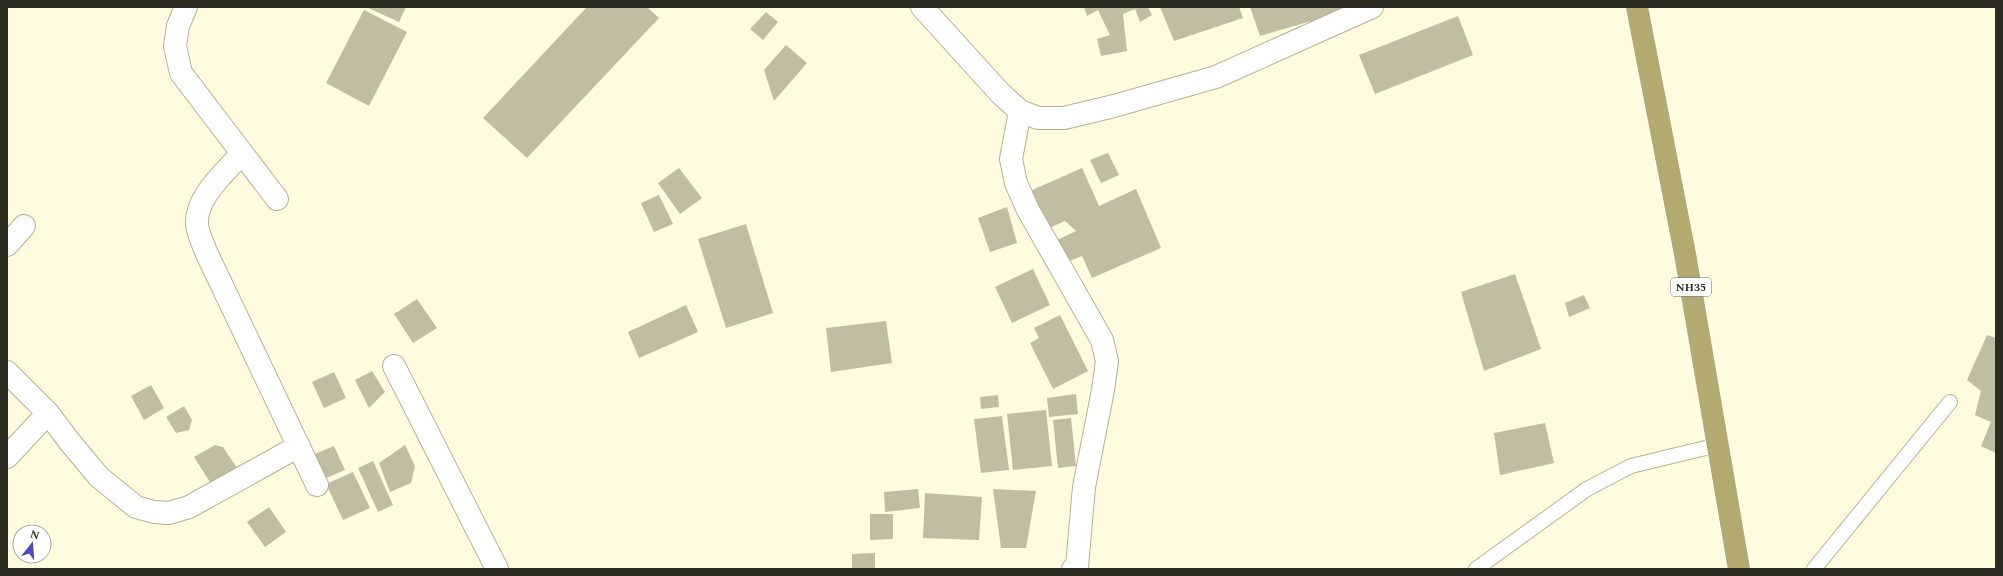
<svg xmlns="http://www.w3.org/2000/svg" width="2003" height="576" font-family="Spectral,serif">
	<style>
		.building { fill: #c0bda3 }
		.lines { fill: none; stroke-linecap: round; stroke-linejoin: round }
		.service-casing { stroke: #b5b297; stroke-width: 16 }
		.minor-casing { stroke: #b5b297; stroke-width: 24 }
		.trunk-casing { stroke: #fff; stroke-width: 24 }
		.service { stroke: #fff; stroke-width: 14 }
		.minor { stroke: #fff; stroke-width: 22 }
		.trunk { stroke: #b2aa6f; stroke-width: 22 }
		.labels { text-anchor: middle; dominant-baseline: central; stroke-width: 3; stroke-linejoin: round; paint-order: stroke }
		.shield { fill: #fff; stroke: #6c6b64; stroke-width: 1 }
		.shield-label { font-size: 11px; font-weight: bold; fill: #2d2c21 }
	</style>
	<rect width="100%" height="100%" fill="#fefbdf"/>
	<path class="building" d="M 366,7 L 406,7 L 399,22 Z
		M 587,7 L 647,7 L 659,18 L 527,158 L 483,118 Z
		M 1084,7 L 1148,7 L 1152,15 L 1140,22 L 1135,9 L 1123,14 L 1127,51 L 1101,56 L 1097,39 L 1110,35 L 1098,10 L 1087,16 Z
		M 1160,7 L 1239,7 L 1243,18 L 1174,41 Z
		M 1250,7 L 1359,7 L 1260,36 Z
		M 364,10 L 407,32 L 369,106 L 326,83 Z
		M 766,12 L 778,22 L 763,40 L 750,29 Z
		M 1458,16 L 1473,55 L 1375,94 L 1359,55 Z
		M 786,45 L 807,63 L 774,101 L 764,70 Z
		M 1108,153 L 1119,175 L 1101,183 L 1090,160 Z
		M 679,168 L 702,198 L 680,214 L 658,183 Z
		M 1082,168 L 1099,206 L 1136,189 L 1161,248 L 1092,278 L 1082,256 L 1067,262 L 1057,240 L 1076,231 L 1065,221 L 1047,229 L 1030,191 Z
		M 659,195 L 673,224 L 654,232 L 641,203 Z
		M 1007,207 L 1017,243 L 990,252 L 978,218 Z
		M 746,224 L 773,313 L 726,328 L 698,239 Z
		M 1033,269 L 1050,305 L 1012,323 L 995,287 Z
		M 1515,274 L 1541,349 L 1484,371 L 1461,292 Z
		M 1584,295 L 1590,308 L 1569,317 L 1565,303 Z
		M 417,299 L 437,328 L 413,343 L 394,314 Z
		M 686,305 L 698,332 L 639,358 L 628,332 Z
		M 1060,315 L 1088,371 L 1053,389 L 1030,343 L 1039,338 L 1034,328 Z
		M 886,321 L 892,363 L 831,372 L 826,328 Z
		M 1987,335 L 1996,338 L 1996,453 L 1981,446 L 1991,422 L 1975,415 L 1981,391 L 1967,380 Z
		M 372,371 L 385,392 L 369,408 L 355,380 Z
		M 334,372 L 346,398 L 324,408 L 312,382 Z
		M 151,385 L 164,408 L 144,420 L 131,396 Z
		M 1076,394 L 1078,414 L 1049,417 L 1047,398 Z
		M 998,395 L 999,407 L 981,409 L 980,397 Z
		M 184,406 L 192,420 L 189,430 L 176,433 L 166,417 Z
		M 1046,410 L 1052,466 L 1013,470 L 1007,414 Z
		M 1002,416 L 1009,470 L 981,473 L 974,419 Z
		M 1071,418 L 1076,466 L 1058,468 L 1053,420 Z
		M 1545,423 L 1554,463 L 1500,475 L 1494,433 Z
		M 215,445 L 223,447 L 241,474 L 215,490 L 194,457 Z
		M 405,445 L 415,466 L 411,483 L 390,492 L 379,463 Z
		M 334,446 L 345,470 L 326,478 L 315,454 Z
		M 373,461 L 393,505 L 378,512 L 358,468 Z
		M 353,472 L 370,508 L 343,520 L 326,484 Z
		M 918,489 L 920,508 L 885,512 L 884,492 Z
		M 993,489 L 1036,491 L 1026,548 L 1001,548 Z
		M 925,493 L 982,497 L 979,540 L 923,538 Z
		M 269,507 L 286,532 L 265,547 L 247,522 Z
		M 870,514 L 893,514 L 893,539 L 870,540 Z
		M 875,553 L 875,569 L 852,569 L 852,554 Z"/>
	<g class="lines">
		<defs>
			<path id="service" d="M 1476,569 L 1587,489 L 1631,466 L 1718,445
				M 1814,569 L 1950,402"/>
			<path id="minor" d="M 186,7 L 178,26 L 175,46 L 181,73 L 277,199
				M 922,7 L 1001,94 L 1020,111 L 1038,118 L 1064,118 L 1114,106 L 1216,77 L 1372,7
				M 1020,111 L 1011,159 L 1016,183 L 1028,210 L 1102,340 L 1107,361 L 1103,390 L 1084,487 L 1077,566 L 1073,569
				M 242,153 C 225,173 195,197 197,225 C 198,234 204,246 207,254 L 317,485
				M 7,245 L 24,226
				M 394,366 L 497,569
				M 7,372 L 48,413 L 69,441 L 99,477 L 136,507 L 154,512 L 169,513 L 189,507 L 299,446
				M 7,457 L 48,413"/>
			<path id="trunk" d="M 1637,7 L 1685,254 L 1739,569"/>
		</defs>
		<use href="#service" class="service-casing"/>
		<use href="#minor" class="minor-casing"/>
		<use href="#trunk" class="trunk-casing"/>
		<use href="#service" class="service"/>
		<use href="#minor" class="minor"/>
		<use href="#trunk" class="trunk"/>
	</g>
	<g class="labels">
		<rect class="shield" x="1671" y="278" width="40" height="18" rx="3"/>
		<g class="shield-label">
			<text x="1691" y="287">NH35</text>
		</g>
	</g>
	<rect width="2003" height="576" fill="none" stroke="#2d2c21" stroke-width="16"/>
	<g transform="translate(32 544) rotate(17)"><circle r="19" fill="#ffffff" stroke="#ababa6"/>
	<path d="M0-3L7 15L0 10L-7 15Z" fill="#5448c0"/>
	<text y="-6" font-size="11" font-weight="bold" text-anchor="middle" fill="#2d2c21">N</text>
	</g>
</svg>
